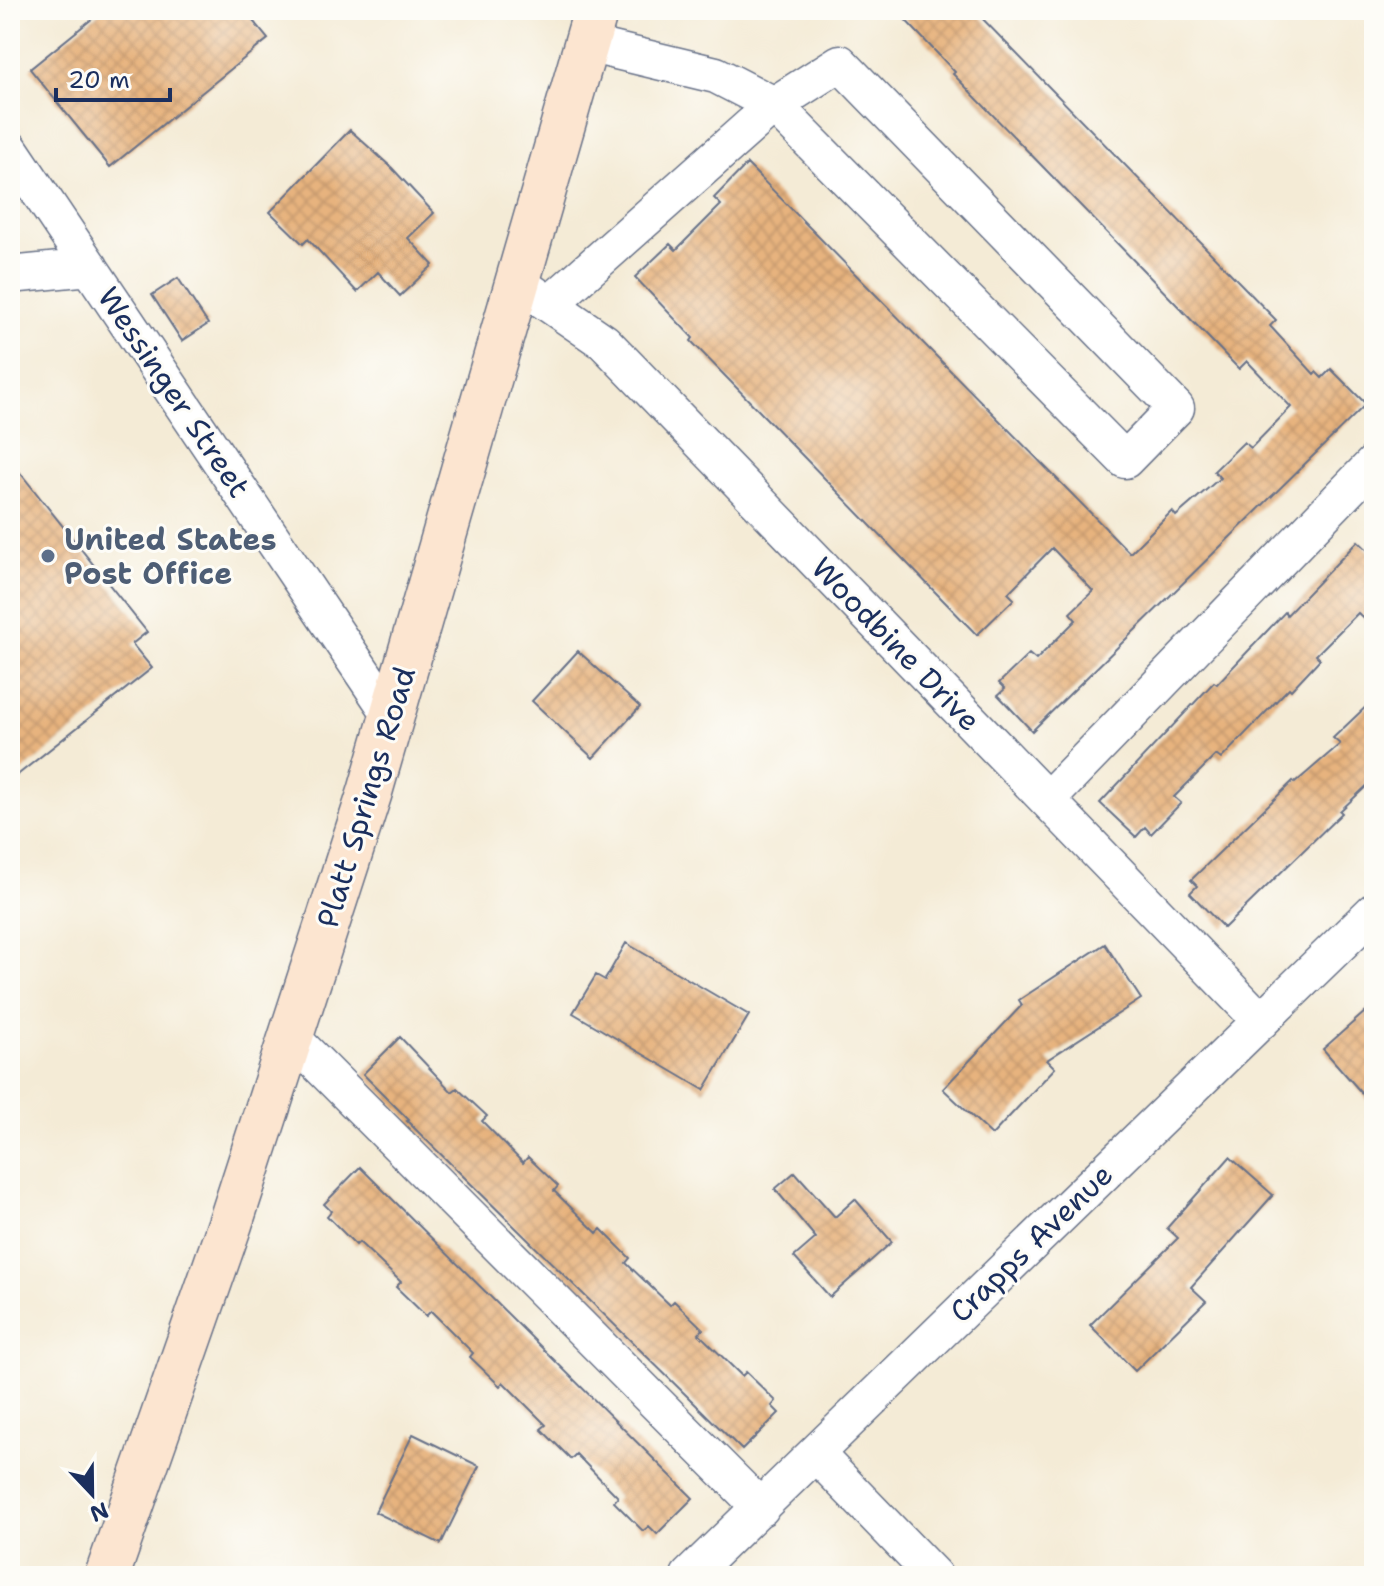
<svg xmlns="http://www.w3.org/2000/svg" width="1384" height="1586" font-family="'Shantell Sans',sans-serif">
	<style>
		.building { fill: url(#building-cross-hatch) }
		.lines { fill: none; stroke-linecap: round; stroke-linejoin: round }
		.street-casing { stroke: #677188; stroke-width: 39 }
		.secondary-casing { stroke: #677188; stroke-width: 47 }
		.street { stroke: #fff; stroke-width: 36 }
		.secondary { stroke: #fce5d0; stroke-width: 44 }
		.service-dot { fill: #5c6f8a; stroke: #fdfcf7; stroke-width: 3 }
		.labels { text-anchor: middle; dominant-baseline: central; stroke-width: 6; stroke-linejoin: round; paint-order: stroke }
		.street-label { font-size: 30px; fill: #1b2f5e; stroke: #fdfcf7 }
		.service-label { font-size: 30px; font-weight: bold; fill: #4e5e75; stroke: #fdfcf7; text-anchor: start }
	</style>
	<defs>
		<pattern id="building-cross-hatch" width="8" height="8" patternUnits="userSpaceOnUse" patternTransform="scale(2)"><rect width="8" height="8" fill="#e7b37e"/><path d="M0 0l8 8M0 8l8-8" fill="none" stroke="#c69a6f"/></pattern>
	</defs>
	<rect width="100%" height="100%" fill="#fdfcf7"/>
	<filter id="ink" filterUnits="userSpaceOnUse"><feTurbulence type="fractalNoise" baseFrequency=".0125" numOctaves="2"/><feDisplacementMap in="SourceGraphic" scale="16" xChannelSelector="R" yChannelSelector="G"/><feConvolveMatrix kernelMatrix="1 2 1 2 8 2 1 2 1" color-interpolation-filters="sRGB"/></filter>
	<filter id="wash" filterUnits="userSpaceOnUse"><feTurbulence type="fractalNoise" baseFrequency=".006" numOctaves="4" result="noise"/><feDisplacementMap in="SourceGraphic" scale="32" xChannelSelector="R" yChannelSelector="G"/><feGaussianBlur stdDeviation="1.8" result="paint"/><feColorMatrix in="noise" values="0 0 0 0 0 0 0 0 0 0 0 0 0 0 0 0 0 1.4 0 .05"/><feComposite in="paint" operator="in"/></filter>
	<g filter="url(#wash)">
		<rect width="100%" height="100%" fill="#f4ebd6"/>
		<g id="blocks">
			<path class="building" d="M 103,10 L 244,10 L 268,39 L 110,167 L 30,69 Z
				M 896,10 L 974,10 L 1276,320 L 1270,326 L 1314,374 L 1316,372 L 1322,378 L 1331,369 L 1366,404 L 1032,731 L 998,695 L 1005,689 L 999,683 L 1029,654 L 1036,660 L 1076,620 L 1070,613 L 1093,591 L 1052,548 L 1008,593 L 1014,599 L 977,635 L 691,341 L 693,338 L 635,277 L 670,244 L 676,250 L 721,205 L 714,198 L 747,164 L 1130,553 L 1172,511 L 1176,516 L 1220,478 L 1214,471 L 1244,442 L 1251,448 L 1291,407 L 1247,361 L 1239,369 L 953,74 L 955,72 Z
				M 350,130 L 392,168 L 434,213 L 408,238 L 433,265 L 400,296 L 378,272 L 357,292 L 308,239 L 303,244 L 270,212 Z
				M 178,278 L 208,324 L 182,341 L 152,295 Z
				M 10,460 L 147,632 L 132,644 L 152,668 L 10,781 Z
				M 1358,541 L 1374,556 L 1374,628 L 1358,613 L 1316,655 L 1320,659 L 1291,690 L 1289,688 L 1221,759 L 1216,755 L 1174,797 L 1181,803 L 1151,834 L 1145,827 L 1136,837 L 1100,803 L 1214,682 L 1217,684 L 1285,612 L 1287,615 Z
				M 578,651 L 640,707 L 593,758 L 532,701 Z
				M 1374,699 L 1374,779 L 1340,811 L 1342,813 L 1224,928 L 1190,893 L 1197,886 L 1191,880 L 1293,781 L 1295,783 L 1340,744 L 1333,738 Z
				M 626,943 L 749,1015 L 704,1090 L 573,1013 L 596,975 L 605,980 Z
				M 1105,944 L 1141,999 L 1047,1060 L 1055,1068 L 992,1135 L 943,1089 L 1022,1005 L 1019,1000 Z
				M 1374,1004 L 1374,1107 L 1323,1049 Z
				M 400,1037 L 452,1092 L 457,1088 L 487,1116 L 482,1121 L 523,1163 L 528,1157 L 558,1186 L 554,1191 L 597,1233 L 601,1229 L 630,1258 L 626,1263 L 670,1305 L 674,1301 L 703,1329 L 699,1334 L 742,1376 L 746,1372 L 776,1401 L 772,1406 L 779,1413 L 742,1450 L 407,1121 L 409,1120 L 363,1074 Z
				M 1230,1157 L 1273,1195 L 1191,1287 L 1206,1301 L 1135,1371 L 1090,1325 L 1178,1238 L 1167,1228 Z
				M 360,1167 L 693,1498 L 657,1534 L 649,1526 L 643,1531 L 614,1502 L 618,1497 L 576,1454 L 571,1459 L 541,1429 L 546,1425 L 503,1382 L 500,1386 L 470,1357 L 473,1353 L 431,1311 L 426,1316 L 396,1287 L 401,1282 L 359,1242 L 356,1245 L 327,1216 L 331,1211 L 324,1204 Z
				M 795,1172 L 835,1217 L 855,1199 L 892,1242 L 830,1297 L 794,1257 L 816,1238 L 775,1189 Z
				M 413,1434 L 479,1466 L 441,1544 L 375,1512 Z"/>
		</g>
	</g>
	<g filter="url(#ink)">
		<use href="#blocks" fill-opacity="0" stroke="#677188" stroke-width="2"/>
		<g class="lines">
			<defs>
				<path id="street" d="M 10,149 L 392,716
					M 10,275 L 90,267
					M 530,291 L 604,342 L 1261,1021
					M 551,303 L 774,105 L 840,63 L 1176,408 L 1125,460 L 774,105 L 716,75 L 587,44
					M 1047,800 L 1374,463
					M 290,1036 L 761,1508
					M 816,1454 L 934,1576
					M 689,1576 L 1374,911"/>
				<path id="secondary" d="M 107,1576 L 230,1224 L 370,792 L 596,10"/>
			</defs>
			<use href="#street" class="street-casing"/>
			<use href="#secondary" class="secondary-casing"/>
			<use href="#street" class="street"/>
			<use href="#secondary" class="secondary"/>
		</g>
	</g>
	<circle class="service-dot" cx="48" cy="556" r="8"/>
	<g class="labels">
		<g class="street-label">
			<text transform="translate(174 392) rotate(56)">Wessinger Street</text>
			<text transform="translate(896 644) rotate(46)">Woodbine Drive</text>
			<text transform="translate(366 797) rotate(-73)">Platt Springs Road</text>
			<text transform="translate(1031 1243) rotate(-44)">Crapps Avenue</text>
		</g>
		<g class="service-label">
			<text x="64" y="539">United States<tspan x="64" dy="34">Post Office</tspan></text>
		</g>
	</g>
	<rect width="1384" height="1586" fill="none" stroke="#fdfcf7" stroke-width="40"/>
	<g transform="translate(92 1494) rotate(158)" stroke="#fdfcf7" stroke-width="6" paint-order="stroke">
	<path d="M0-6L14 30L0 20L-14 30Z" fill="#1b2f5e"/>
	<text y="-12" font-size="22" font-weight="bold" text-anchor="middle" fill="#1b2f5e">N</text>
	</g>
	<path d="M56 88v12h114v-12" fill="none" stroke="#1b2f5e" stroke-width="4"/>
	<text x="68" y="88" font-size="24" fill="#1b2f5e" stroke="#fdfcf7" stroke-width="6" paint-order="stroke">20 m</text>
</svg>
